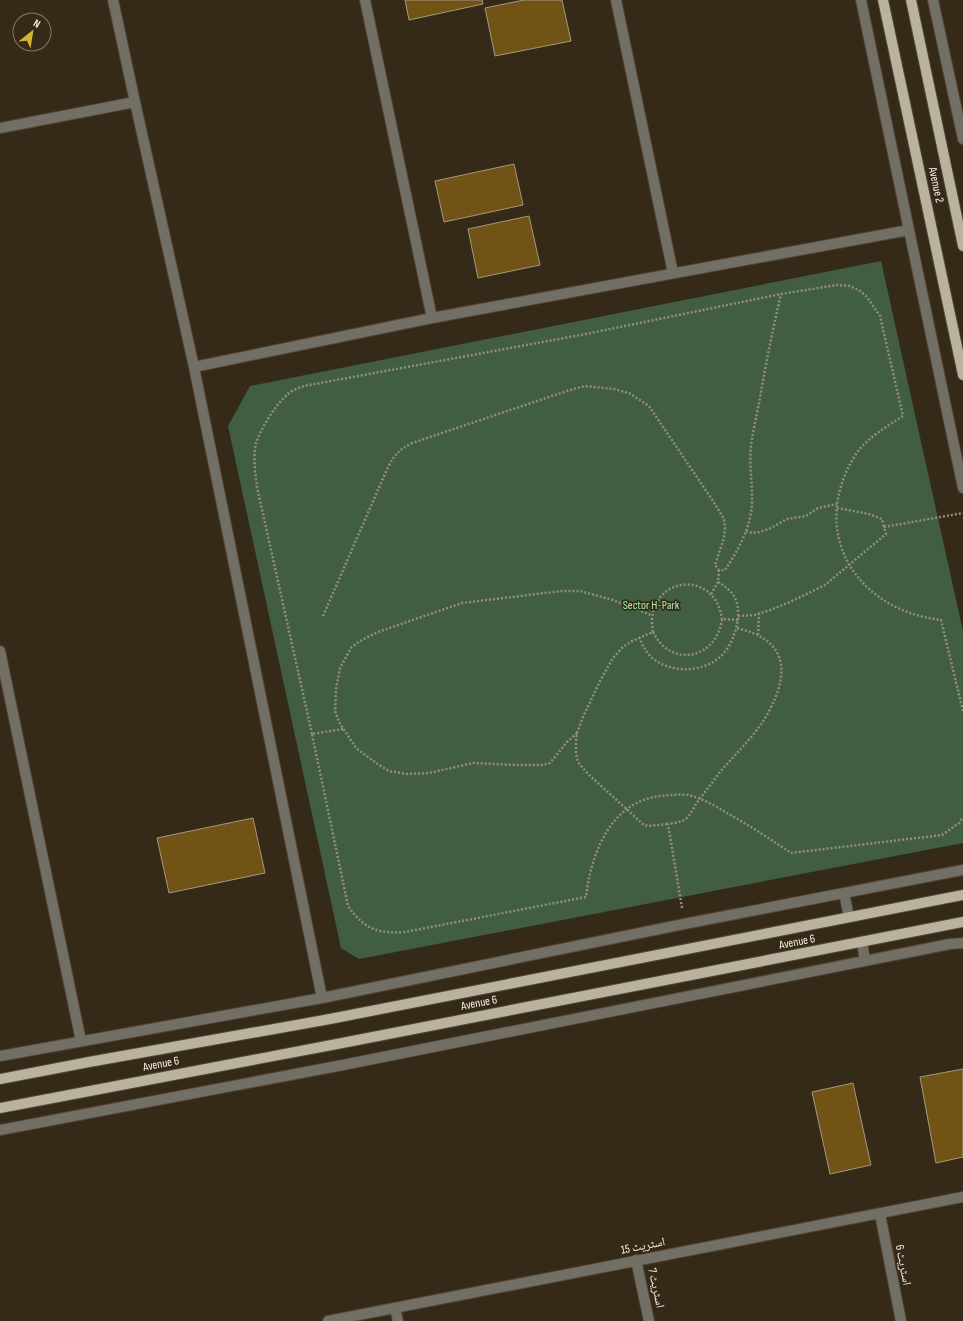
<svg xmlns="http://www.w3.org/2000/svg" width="963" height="1321" font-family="'Sofia Sans Condensed','Noto Naskh Arabic',sans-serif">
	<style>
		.green { fill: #415e42 }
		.building { fill: #715315; stroke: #a59883 }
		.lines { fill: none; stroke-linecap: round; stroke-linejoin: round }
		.minor-casing { stroke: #504635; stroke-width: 12 }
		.major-casing { stroke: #504635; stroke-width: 12 }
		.path { stroke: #958c7e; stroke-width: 2.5; stroke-dasharray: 2 2; stroke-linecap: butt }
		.minor { stroke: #726f65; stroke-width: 10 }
		.major { stroke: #b8b29e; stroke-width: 10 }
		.labels { text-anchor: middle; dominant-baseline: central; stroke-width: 3.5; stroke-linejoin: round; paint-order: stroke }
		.street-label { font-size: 12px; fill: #f7f0e5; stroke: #352a18 }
		.park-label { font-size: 12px; fill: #a9f0ac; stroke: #352a18 }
	</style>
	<rect width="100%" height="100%" fill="#352a18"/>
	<path class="green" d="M 881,261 L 963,631 L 963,843 L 359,959 L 341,948 L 228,426 L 250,386 Z"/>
	<path class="building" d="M 405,0 L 482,0 L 483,4 L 409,20 Z
		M 524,0 L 562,0 L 571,41 L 495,56 L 485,8 Z
		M 514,164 L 523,205 L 444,222 L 435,181 Z
		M 529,216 L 540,265 L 478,278 L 468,229 Z
		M 253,818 L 265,873 L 169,893 L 157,838 Z
		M 963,1069 L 963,1157 L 936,1163 L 920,1077 Z
		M 853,1083 L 871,1165 L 830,1174 L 812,1092 Z"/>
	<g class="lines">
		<defs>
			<path id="minor" d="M 113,0 L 135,102 L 194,367 L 322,998
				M 365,0 L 432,318
				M 616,0 L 673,273
				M 933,0 L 963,139
				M 0,128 L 135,102
				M 909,230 L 963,488
				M 194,367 L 432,318 L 909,230 L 861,0
				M 0,651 L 81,1041
				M 844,893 L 849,917
				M 862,942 L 865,961
				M 0,1056 L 322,998 L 684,924 L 963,870
				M 0,1130 L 343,1065 L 950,944 L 963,943
				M 880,1214 L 901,1321
				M 636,1260 L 649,1321
				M 395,1308 L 398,1321
				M 328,1321 L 963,1197"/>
			<path id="major" d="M 883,0 L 963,375
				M 911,0 L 963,246
				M 0,1079 L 89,1062 L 330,1019 L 963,895
				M 0,1108 L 337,1044 L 963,922"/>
		</defs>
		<use href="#minor" class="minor-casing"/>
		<use href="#major" class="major-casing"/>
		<path class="path" d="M 837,508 L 869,514 L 882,519 L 884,527
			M 746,531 L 752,533 L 759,532 L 769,529 L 787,519 L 806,516 L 818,508 L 837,504
			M 718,582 C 735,592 739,601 738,620
			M 711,594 L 718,582 L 719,570
			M 323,616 L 388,467 C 395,454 399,450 412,443 L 570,390 L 585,386 L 614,389 L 629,393 L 649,406 L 713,501 L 724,519 L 725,528 L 724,538 L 715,565 L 719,570 L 725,570 C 739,549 753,524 752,497 C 752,480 749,463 751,446 C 753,430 757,414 760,398 C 766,363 773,328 781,294
			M 738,616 L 755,615 L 770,610 L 790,602 L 825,585 L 886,534 L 884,527 L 963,513
			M 653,632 C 643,577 715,566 722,619
			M 758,635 L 759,613
			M 639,637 C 642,644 645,650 650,656 C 671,676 711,673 727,649 C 733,640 736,630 738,620 L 722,619 C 717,659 671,669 653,632 L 632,641 L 623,647 L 613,658 L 601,679 L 583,717 L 577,733 L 576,741 L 576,754 L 578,762 L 588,774 L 644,825 L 649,826 L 668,824
			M 343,729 L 312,734 L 348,906 C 364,929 378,934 405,932 L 586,897 C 591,853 611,801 661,796 C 670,795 679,794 688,795 C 702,798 715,806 727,813 C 749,825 770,839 791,853 L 942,835 L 959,823 L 963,817
			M 577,733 L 567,742 L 550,763 L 542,765 L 516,765 L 473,763 L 429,773 L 407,774 L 389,771 L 376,763 L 356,748 L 339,722 L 335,711 L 336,689 L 340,668 L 351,648 L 360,641 L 378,632 L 462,603 L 562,591 L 580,591 L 613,600 L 651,615
			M 312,734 L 257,487 C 255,473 253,457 256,443 C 261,428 276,404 288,394 C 292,390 299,388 304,386 L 586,334 L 781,294 L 837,285 L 850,286 L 860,291 L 867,297 L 880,316 L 903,416 C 886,427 867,438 856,454 C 807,531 855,610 941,620 L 963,711
			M 682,908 L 668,824 C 675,823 683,822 688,817 C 691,813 694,808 696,804 C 704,793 712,783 720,772 C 736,753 756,735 768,713 C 791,671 787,639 736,628"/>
		<use href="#minor" class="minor"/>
		<use href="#major" class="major"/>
	</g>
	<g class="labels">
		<g class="street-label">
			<text transform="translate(936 185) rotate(78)">Avenue 2</text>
			<text transform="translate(797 942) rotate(-11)">Avenue 6</text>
			<text transform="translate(479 1003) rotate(-11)">Avenue 6</text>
			<text transform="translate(161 1064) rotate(-11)">Avenue 6</text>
			<text transform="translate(643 1246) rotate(-11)">اسٹریٹ 15</text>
			<text transform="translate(903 1265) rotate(79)">اسٹریٹ 6</text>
			<text transform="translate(656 1288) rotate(78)">اسٹریٹ 7</text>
		</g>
		<g class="park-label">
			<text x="651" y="605">Sector H-Park</text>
		</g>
	</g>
	<g transform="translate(32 32) rotate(30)"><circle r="19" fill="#352a18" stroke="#83796a"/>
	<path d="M0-3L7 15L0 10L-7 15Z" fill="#d6b534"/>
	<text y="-6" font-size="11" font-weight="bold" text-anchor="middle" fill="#f7f0e5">N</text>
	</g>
</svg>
